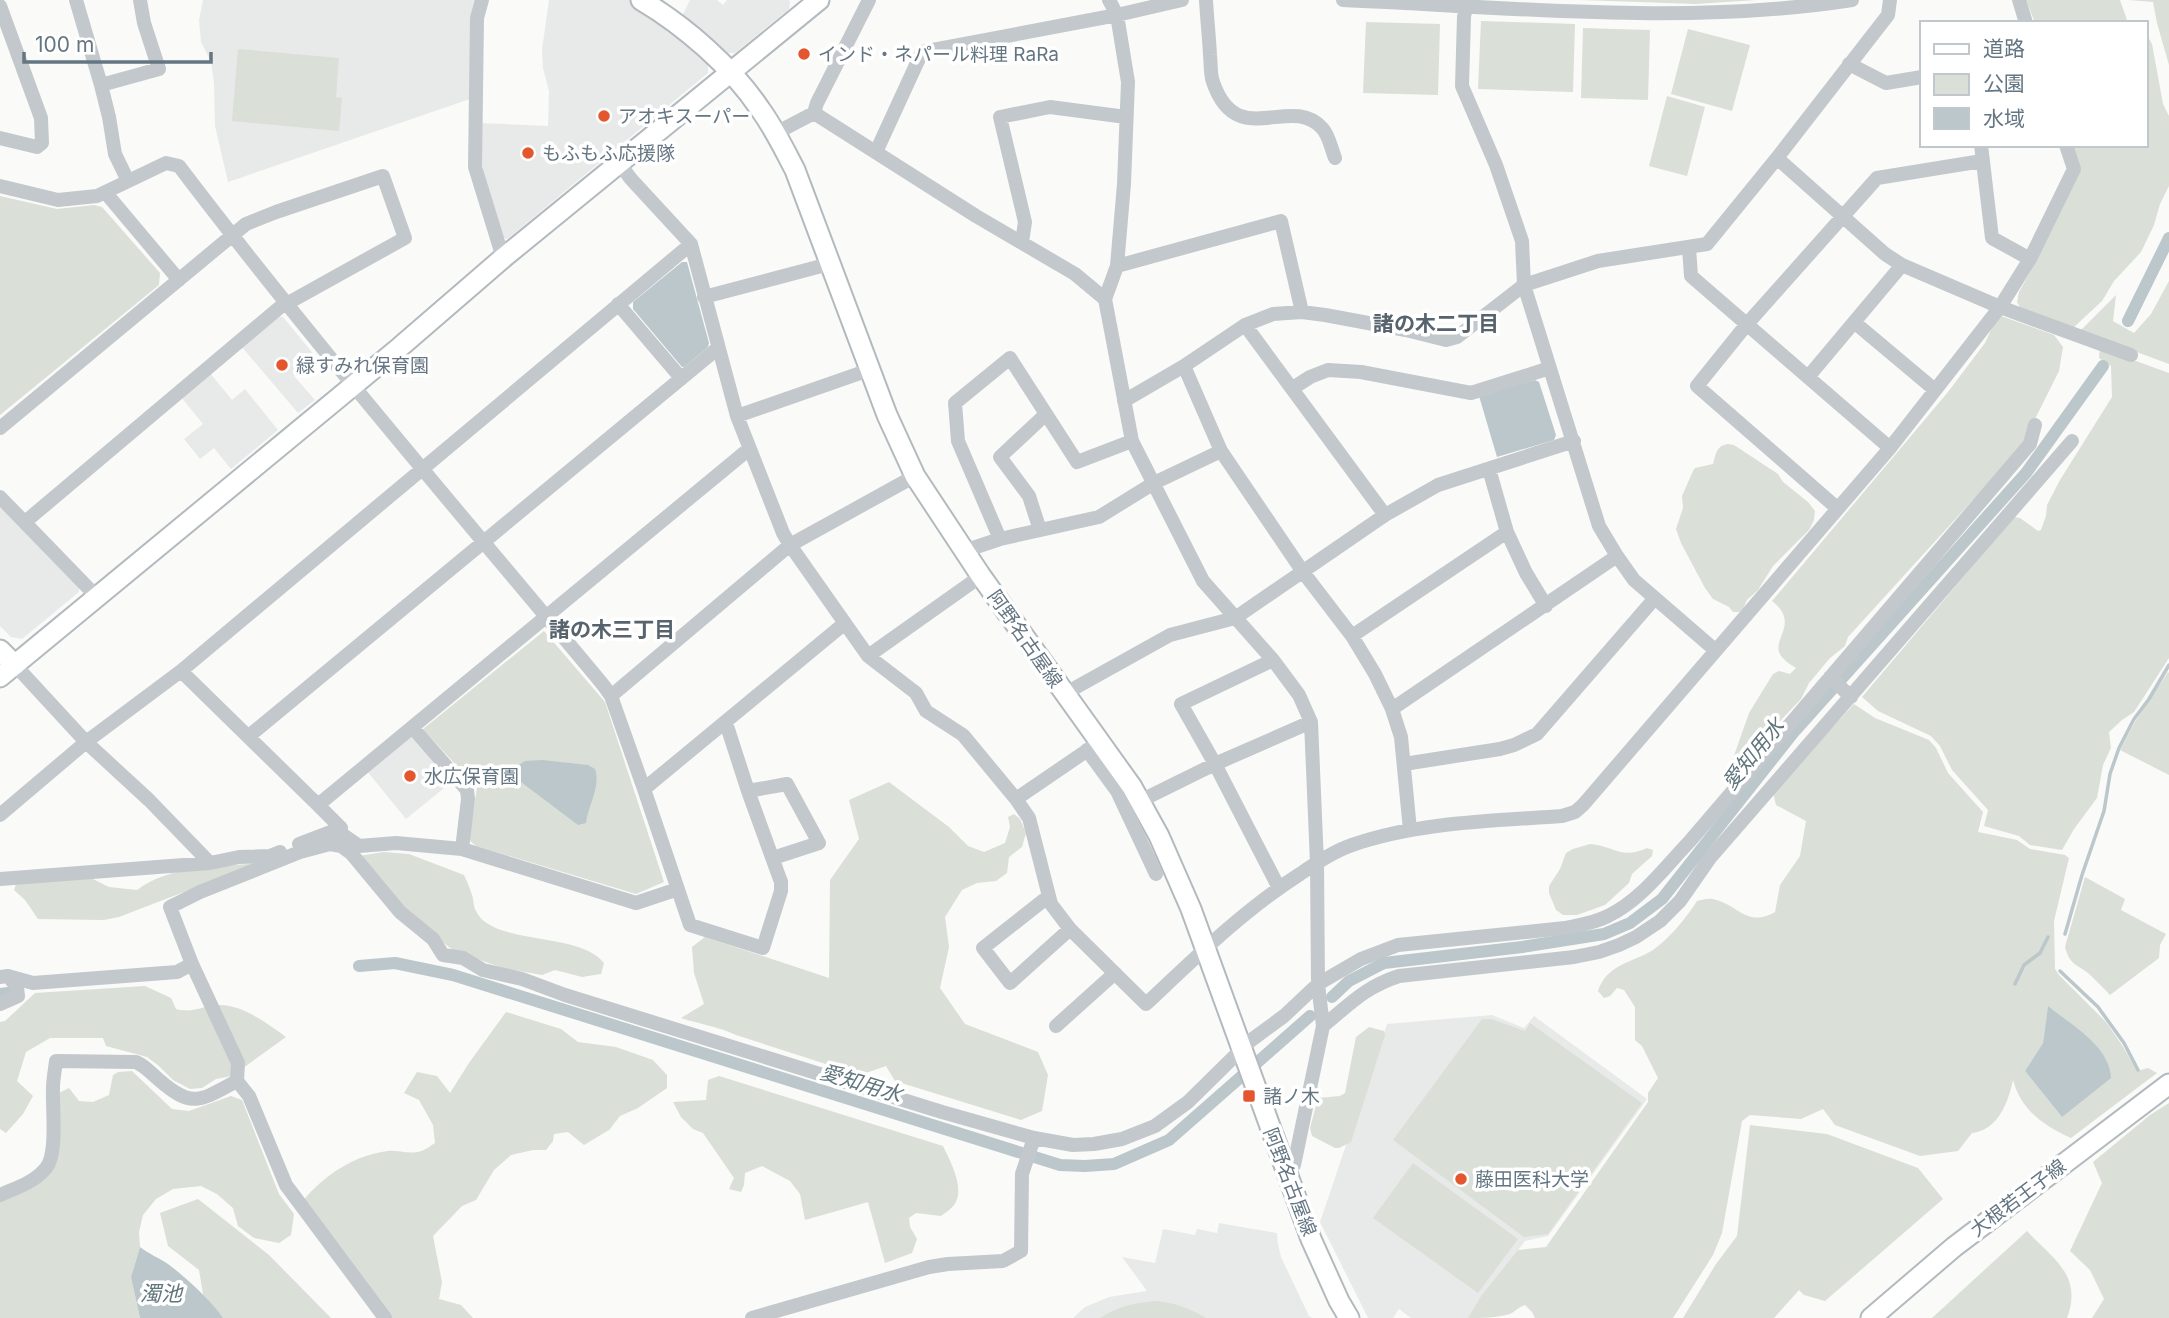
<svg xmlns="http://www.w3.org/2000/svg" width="2169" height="1318" font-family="Inter,'Noto Sans JP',sans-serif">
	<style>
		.built { fill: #e8e9e9 }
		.green { fill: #dadfd7; fill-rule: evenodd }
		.water { fill: #bbc7cb }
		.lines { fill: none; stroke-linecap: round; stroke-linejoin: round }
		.stream { stroke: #bbc7cb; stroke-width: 3.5 }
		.canal { stroke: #bbc7cb; stroke-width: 12 }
		.secondary-casing { stroke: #b3babf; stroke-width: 23 }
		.street { stroke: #c3c8cc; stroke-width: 14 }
		.secondary { stroke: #fff; stroke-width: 19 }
		.poi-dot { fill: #e4572e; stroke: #fff; stroke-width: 2.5 }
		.labels { text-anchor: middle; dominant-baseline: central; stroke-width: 7; stroke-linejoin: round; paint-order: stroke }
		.poi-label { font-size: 19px; fill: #657683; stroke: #fff; text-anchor: start }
		.street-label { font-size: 19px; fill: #657683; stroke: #fff }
		.neighbourhood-label { font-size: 21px; font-weight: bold; fill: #57646e; stroke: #fff }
		.water-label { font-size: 21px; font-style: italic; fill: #60757c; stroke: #fff }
	</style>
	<rect width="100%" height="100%" fill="#fafaf8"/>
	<path class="built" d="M 203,0 L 477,0 L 470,99 L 228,182 L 215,126 L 214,83 L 211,62 L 201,42 L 199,20 Z
		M 549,0 L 629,0 L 655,17 L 708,62 L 708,73 L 507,239 L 502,238 L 491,207 L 479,151 L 480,123 L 548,126 L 549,91 L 543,68 L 542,50 Z
		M 690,0 L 717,0 L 723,5 L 727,0 L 789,0 L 790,2 L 789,9 L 735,53 L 725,53 L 682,16 Z
		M 276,316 L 283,317 L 316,357 L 294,376 L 315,400 L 298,413 L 241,346 Z
		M 210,373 L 232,400 L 245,389 L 278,430 L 231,469 L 214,448 L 200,459 L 184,439 L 203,424 L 181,397 Z
		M 0,506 L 79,586 L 79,592 L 22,639 L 11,637 L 0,626 Z
		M 414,736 L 454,780 L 406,819 L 367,771 L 410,737 Z
		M 1492,1015 L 1524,1028 L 1534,1016 L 1647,1099 L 1548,1236 L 1525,1241 L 1468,1318 L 1411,1318 L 1399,1309 L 1393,1318 L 1368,1318 L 1320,1222 L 1387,1024 Z
		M 1219,1223 L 1277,1233 L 1278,1244 L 1281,1257 L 1309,1316 L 1312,1318 L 1073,1318 L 1085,1307 L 1109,1297 L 1147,1291 L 1122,1257 L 1155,1263 L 1163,1229 L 1195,1235 L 1197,1229 L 1217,1233 Z"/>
	<path class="green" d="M 1581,0 L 1756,0 L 1696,4 Z
		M 2026,0 L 2120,0 L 2127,20 L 2130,23 L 2035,23 Z
		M 2129,0 L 2169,0 L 2169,65 L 2157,23 L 2153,2 Z
		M 1481,21 L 1575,24 L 1573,92 L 1478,89 Z
		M 1366,22 L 1440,24 L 1438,95 L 1363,93 Z
		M 1583,28 L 1650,30 L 1648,100 L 1581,98 Z
		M 1688,29 L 1750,45 L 1732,111 L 1671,94 Z
		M 2146,33 L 2152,44 L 2163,104 L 2169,116 L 2169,186 L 2160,204 L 2154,225 L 2141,252 L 2114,281 L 2102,301 L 2073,328 L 2021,309 L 2017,302 L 2019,292 L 2037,260 L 2079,169 L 2072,145 L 2146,145 Z
		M 238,49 L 339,58 L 336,97 L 342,98 L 339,131 L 232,121 Z
		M 1667,96 L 1705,107 L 1687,176 L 1649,166 Z
		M 0,196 L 57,209 L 94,205 L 102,207 L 160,273 L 159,285 L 0,415 Z
		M 2169,281 L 2169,364 L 2080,331 L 2116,295 L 2113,321 L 2134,333 L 2151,314 Z
		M 2001,316 L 2054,335 L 2063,347 L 2059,371 L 2021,447 L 1848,637 L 1845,646 L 1830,658 L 1809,683 L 1801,699 L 1732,772 L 1730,767 L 1749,713 L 1773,674 L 1779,671 L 1790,674 L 1796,668 C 1791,665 1785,661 1782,657 C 1768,641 1802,624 1772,601 L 1948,392 L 1985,343 L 1992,328 Z
		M 2100,348 L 2169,373 L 2169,658 L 2134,712 L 2122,720 L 2109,732 L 2111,748 L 2103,765 L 2097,798 L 2074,829 L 2062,850 L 2030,845 L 2019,836 L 1984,826 L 1988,810 L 1952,770 L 1940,746 L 1931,736 L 1878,711 L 1862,697 L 2014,517 L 2020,518 L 2038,531 L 2041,530 L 2046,516 L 2047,505 L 2060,480 L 2112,397 L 2111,366 L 2099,358 Z
		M 1728,444 L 1734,445 L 1778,474 L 1783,482 L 1808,502 L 1815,511 L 1814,520 L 1809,530 L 1773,566 L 1758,590 L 1747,600 L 1743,609 L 1739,612 L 1733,612 L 1729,607 L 1713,599 L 1705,588 L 1681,543 L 1676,529 L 1683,508 L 1682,496 L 1693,471 L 1695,468 L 1713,464 C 1716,454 1716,446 1728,444 Z
		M 544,631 L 605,702 L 664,882 L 636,894 L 476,846 L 469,840 L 477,788 L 423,729 Z
		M 2168,672 L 2169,673 L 2169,775 L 2120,750 L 2136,720 Z
		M 1854,704 L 1875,718 L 1929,740 L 1936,748 L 1948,773 L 1983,812 L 1978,832 L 2017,840 L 2030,849 L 2065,855 L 2069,858 L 2054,921 L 2055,969 L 2059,975 L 2106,1022 L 2122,1045 L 2137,1071 L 2148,1068 L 2157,1073 L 2071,1138 C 2044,1126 2021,1110 2013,1080 C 2008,1103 1998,1130 1972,1133 L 1958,1151 L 1920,1156 L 1835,1125 L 1823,1109 L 1801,1119 L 1750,1115 L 1742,1121 L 1722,1233 L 1713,1255 L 1673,1318 L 1535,1318 L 1532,1312 L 1525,1305 C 1518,1307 1515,1312 1510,1314 C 1497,1318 1481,1318 1468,1318 L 1482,1295 L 1518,1250 L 1546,1247 L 1648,1102 L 1648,1093 L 1658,1078 L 1642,1046 L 1635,1040 L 1635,1007 L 1624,990 L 1617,988 L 1610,996 L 1604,998 L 1598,991 C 1607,964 1632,963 1653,950 C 1669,939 1687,917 1697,901 C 1702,900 1708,898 1713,899 C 1739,905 1747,928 1775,912 L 1780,885 L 1800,856 L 1806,821 L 1776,805 L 1773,792 ZM 2048,1007 L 2062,1117 L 2025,1071 L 2043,1043 Z
		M 889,782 L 949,827 L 968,846 L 984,852 L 1005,843 L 1010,827 L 1008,817 L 1014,814 L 1020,819 L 1026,833 L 1022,847 L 1009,857 L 1007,873 L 996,881 L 977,883 L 962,890 L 945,917 L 949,947 L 940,988 L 965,1024 L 1038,1052 L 1048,1075 L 1042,1111 L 1021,1120 L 895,1081 L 886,1066 L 860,1075 L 736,1035 C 719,1027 700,1024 681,1018 L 704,1004 L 694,973 L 692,947 L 705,937 L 829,978 L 830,880 L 859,839 L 849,800 Z
		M 1590,844 C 1615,846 1621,860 1647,848 L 1653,850 L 1652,856 L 1632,874 L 1629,883 L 1605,905 L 1577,915 L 1563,915 L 1556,910 L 1549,893 L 1549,886 L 1560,869 L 1566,853 L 1573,849 Z
		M 384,852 L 409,854 L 464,875 C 467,882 470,888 472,895 C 474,900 473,907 476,911 C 492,946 580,931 604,963 L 601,974 L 582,977 L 555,970 L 542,975 L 503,968 L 454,951 L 407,914 L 359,856 Z
		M 259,863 L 119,917 L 104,920 L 38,919 L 25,900 L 14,890 L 17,881 L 87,876 L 109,887 L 137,890 C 170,865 219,867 259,863 Z
		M 2085,877 L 2125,899 L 2121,910 L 2166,934 L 2160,945 L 2159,958 L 2110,995 C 2103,988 2096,980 2088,973 C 2075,963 2070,965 2065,947 Z
		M 145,986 L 171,998 L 176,1009 C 196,1014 204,1004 220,1005 C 243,1005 268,1024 286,1037 L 232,1076 L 216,1079 L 202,1088 L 190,1089 L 173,1080 L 159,1066 L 147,1057 L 106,1046 L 103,1038 L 50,1038 L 26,1052 L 17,1081 L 33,1096 L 23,1114 L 6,1133 L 0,1129 L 0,1022 L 5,1021 L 35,993 Z
		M 506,1012 L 561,1029 L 578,1042 L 616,1047 L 653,1060 L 667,1075 L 667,1088 L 638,1108 L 620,1116 L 609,1130 L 584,1145 L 568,1132 L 554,1134 L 553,1141 L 546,1150 L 533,1150 L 511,1155 L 494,1170 L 476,1200 L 462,1206 L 433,1236 L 442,1282 L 439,1299 L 461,1305 L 473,1318 L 391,1318 L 303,1201 C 323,1176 354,1155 388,1151 C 398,1150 411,1155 421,1151 C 426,1150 431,1145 435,1143 L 433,1125 L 419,1100 L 404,1093 L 417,1072 L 437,1076 L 450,1093 L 469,1063 Z
		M 1482,1019 L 1491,1019 L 1525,1031 L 1530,1023 L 1642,1103 L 1548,1234 L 1524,1237 L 1393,1140 Z
		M 1369,1027 L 1384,1031 L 1385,1035 L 1351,1142 L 1339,1148 L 1335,1148 L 1312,1136 L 1310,1128 L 1318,1098 L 1340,1096 L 1345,1093 L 1356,1037 Z
		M 132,1071 L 172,1109 L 189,1111 L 231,1096 L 242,1100 L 279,1194 L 294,1214 L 291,1235 L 279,1243 L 254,1238 L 238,1226 L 233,1208 L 217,1194 L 201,1186 L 173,1189 L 156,1199 L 143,1215 L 139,1232 L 140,1247 L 131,1277 L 140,1318 L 0,1318 L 0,1201 L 47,1177 L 59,1093 L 69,1088 L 79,1101 L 93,1102 L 109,1095 L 113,1075 L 118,1072 Z
		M 719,1076 L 943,1146 C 950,1161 966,1189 954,1205 C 951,1209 945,1213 941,1216 L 916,1213 L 909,1218 L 910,1227 L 917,1239 L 912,1253 L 885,1263 L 868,1202 L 805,1220 L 800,1194 L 790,1181 L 762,1166 L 745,1173 L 744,1185 L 741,1192 L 729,1189 L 734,1178 L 703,1133 L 693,1129 L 681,1117 L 673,1102 L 706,1100 L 708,1080 Z
		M 2169,1103 L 2169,1318 L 2092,1318 L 2104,1299 L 2090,1270 L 2070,1251 L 2102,1183 L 2093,1162 L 2150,1115 Z
		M 1750,1125 L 1827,1134 L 1918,1168 L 1943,1199 L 1825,1301 L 1804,1295 L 1799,1290 L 1774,1318 L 1683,1318 L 1716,1264 L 1737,1236 Z
		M 1413,1163 L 1518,1239 L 1478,1293 L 1373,1218 Z
		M 198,1199 L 269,1255 L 331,1318 L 207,1318 L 199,1270 L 168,1246 L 160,1213 Z
		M 2027,1231 C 2053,1259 2083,1275 2067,1318 L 1932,1318 Z
		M 1156,1301 C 1175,1303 1189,1308 1206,1318 L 1100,1318 C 1118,1306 1135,1303 1156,1301 Z"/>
	<path class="water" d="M 682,262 L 687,262 L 709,343 L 708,347 L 684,367 L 682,367 L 633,309 L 633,302 Z
		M 1535,380 L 1539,382 L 1556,435 L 1554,440 L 1497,457 L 1479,396 Z
		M 542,760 L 588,765 L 595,769 C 601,787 588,805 586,823 L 578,825 L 513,776 L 517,766 L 525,761 Z
		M 2048,1006 C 2071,1025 2110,1046 2111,1078 L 2062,1117 L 2025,1071 L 2043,1043 Z
		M 140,1247 C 149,1254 159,1258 168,1264 C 184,1276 212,1301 223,1318 L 140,1318 L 131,1277 Z"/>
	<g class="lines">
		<path class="stream" d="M 2065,934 L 2082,875 L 2104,811 L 2110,774 L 2119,748 L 2134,719 L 2149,699 L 2169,665
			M 2060,971 L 2098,1007 L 2124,1043 L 2138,1070
			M 2015,984 L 2024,965 L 2040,953 L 2048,937"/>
		<path class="canal" d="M 2128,321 L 2169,238
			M 359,966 L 395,963 L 453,975 L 1060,1165 L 1085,1166 L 1114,1164 L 1169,1140 L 1310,1016
			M 0,994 L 8,993
			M 1332,997 L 1349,981 L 1384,963 L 1522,947 L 1604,934 L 1630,923 L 1662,899 L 1793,733 L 2026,473 L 2103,366"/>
		<defs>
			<path id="secondary" d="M 641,0 C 685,26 732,67 760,109 C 774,128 784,149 795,170 L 887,415 L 915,476 L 981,576 L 1132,787 L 1159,836 L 1191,909 L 1311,1239 L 1339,1301 L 1349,1318
				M 0,650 L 15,665
				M 0,677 L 400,347 L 503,258 L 819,0
				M 1871,1318 L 1954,1247 L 2169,1084"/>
		</defs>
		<use href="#secondary" class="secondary-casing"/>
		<path class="street" d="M 76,0 L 101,85
			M 482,0 L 477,18 L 475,167 L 503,258
			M 1109,0 L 1117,15 L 1128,82 L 1124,184 L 1117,266 L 1105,299 L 1132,441 L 1203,581 L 1273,660 L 1299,695 L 1311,722 L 1317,863 L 1318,984 L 1323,1026 L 1294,1165 L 1285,1170
			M 1206,0 C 1207,18 1209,36 1210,55 C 1211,63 1210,74 1213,82 C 1237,152 1290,93 1322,128 C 1329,135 1331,148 1335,158
			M 1343,0 C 1511,7 1685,26 1852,0
			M 1467,0 L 1464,17 L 1462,86 L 1496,165 L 1522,241 L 1524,285 L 1599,526 L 1617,556 L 1634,580 L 1715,650
			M 2019,0 L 2026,23
			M 0,6 L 41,118 L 42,143 L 37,147 L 0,138
			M 1849,64 L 1886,83 L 1922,77
			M 814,113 L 976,216 L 1075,274 L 1105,299
			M 776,133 L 814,113 L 817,103 L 869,0
			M 1981,145 L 1992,238 L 2030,259
			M 876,152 L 922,52 L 1117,15 L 1182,0
			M 1777,158 L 1885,254 L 1902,265 L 2000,307 L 2131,355
			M 619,163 L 631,179 L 691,244 L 737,416 L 783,533 L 790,545 L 868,656 L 916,693 L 926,711 L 963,735 L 1016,799 L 1029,818 L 1051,904 L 1070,929 L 1146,1004 C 1195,958 1244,910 1300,874 C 1316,863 1334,851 1352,845 C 1418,822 1493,821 1562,816 L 1575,812 L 1583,805 L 1890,448 L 2000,307 L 2030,259 L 2074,169 L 2066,145
			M 128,181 L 115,154 L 109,117 L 101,85 L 159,69 L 144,23 L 140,0
			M 0,186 L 58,200 L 97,196 L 166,163 L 179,166 C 314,344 461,514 604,686 L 611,696 L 644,789 L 845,623
			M 105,192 L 179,280
			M 1022,242 L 1025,222 L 1000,117 L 1050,107 L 1126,117
			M 1689,248 L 1691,276 L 1890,448
			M 1117,266 L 1281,221 L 1302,312
			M 704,297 L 829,264
			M 618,304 L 681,378
			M 1854,322 L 1935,390
			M 1245,325 L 1385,515
			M 1184,366 L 1221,451 L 1303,572 L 1352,636 L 1375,674 L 1392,709 L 1401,737 L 1410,830
			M 1808,377 L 1902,265
			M 1293,388 L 1310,377 L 1328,370 L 1361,372 L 1471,393 L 1550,368
			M 1124,401 L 1184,366 L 1245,325 L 1273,314 L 1302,312 L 1325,315 L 1406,330 L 1446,340 L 1457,337 L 1524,285 L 1598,261 L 1707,244 L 1777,158 L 1888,15 L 1890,0
			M 737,416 L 869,370
			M 0,428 L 246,224 L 276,212 L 383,176 L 405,238 L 279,308 L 25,522
			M 1489,469 L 1507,532 L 1526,573 L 1546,606
			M 0,497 L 97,597
			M 1837,508 L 1697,386 L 1747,324 L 1877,178 L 1982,161
			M 1040,530 L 1029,496 L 1000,457 L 1046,414
			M 1000,539 L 958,441 L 955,403 L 1010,358 L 1077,462 L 1132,441
			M 964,551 L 1000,539 L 1099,517 L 1154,483 L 1221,451
			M 1352,636 L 1507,532
			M 868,656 L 981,576
			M 1273,660 L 1181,704 L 1215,764 L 1279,888
			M 15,665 L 86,742 L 149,800 L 210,863
			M 181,671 L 318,805 L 749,449
			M 1830,677 L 1851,697
			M 1064,694 L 1170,635 L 1235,618 L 1385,515 L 1438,485 L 1574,441
			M 611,696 L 790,545 L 915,476
			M 1392,709 L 1617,556
			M 413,728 L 467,790 L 468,799 L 462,849 L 636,903 L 678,889
			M 249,736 L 718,348
			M 1087,750 L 1117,791 L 1156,874
			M 1404,764 L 1500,749 L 1514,745 L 1537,734 L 1655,598
			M 644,789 L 690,925 L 763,948 L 781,891 L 781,882 L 748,791 L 726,723
			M 748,791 L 787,784 L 819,843 L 773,858
			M 1016,799 L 1095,745
			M 1140,801 L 1215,764 L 1311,722
			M 0,815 L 86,742 L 181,671 L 691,244
			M 336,830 L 359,846 L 396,843 L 462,849
			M 299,844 L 341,828 L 318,805
			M 0,879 L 210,863 L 239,857 L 270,856 L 280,852
			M 1049,896 L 983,948 L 1010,983 L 1070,929
			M 0,977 L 8,976 L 33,983 L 177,972 L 192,964
			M 0,1004 L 18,996 L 17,987 L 8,976
			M 1056,1026 L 1115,973
			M 1323,1026 C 1350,1004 1365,987 1399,976 L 1574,957 L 1599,952 L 1619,945 L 1636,937 L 1660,921 L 1680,901 L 1710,858 L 2072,441
			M 0,1195 C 16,1188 35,1182 46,1168 C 58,1154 52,1107 53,1088 C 53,1079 55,1070 56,1061 L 136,1062 C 145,1066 151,1073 158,1079 C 192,1109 200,1101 237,1081
			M 385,1318 L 286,1185 L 249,1096 L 237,1081 L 238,1063 L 192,964 L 170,907 L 200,892 L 300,852 L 330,844 L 341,846 L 351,853 L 400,912 L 433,939 L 443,955 L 463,958 L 483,970 L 522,979 L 565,995 L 942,1112 L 1034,1138 L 1073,1145 L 1094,1144 L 1122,1139 L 1155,1126 L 1188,1102 L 1250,1041 L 1284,1016 L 1318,984 L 1361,959 L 1398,945 L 1565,928 C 1579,925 1595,923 1608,916 C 1641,900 1665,867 1690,841 L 2030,444 L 2035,425
			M 752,1318 L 929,1267 L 948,1264 L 1003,1261 L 1021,1251 L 1022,1174 L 1034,1138"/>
		<use href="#secondary" class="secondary"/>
	</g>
	<g class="poi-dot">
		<circle cx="804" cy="54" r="7"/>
		<circle cx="604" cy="116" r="7"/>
		<circle cx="528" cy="153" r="7"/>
		<circle cx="282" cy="365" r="7"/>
		<circle cx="410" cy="776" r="7"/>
		<rect x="1242" y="1089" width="14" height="14" rx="3.5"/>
		<circle cx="1461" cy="1179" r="7"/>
	</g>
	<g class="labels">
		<g class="poi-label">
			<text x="818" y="54">インド・ネパール料理 RaRa</text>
			<text x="618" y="116">アオキスーパー</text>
			<text x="542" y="153">もふもふ応援隊</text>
			<text x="296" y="365">緑すみれ保育園</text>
			<text x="424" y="776">水広保育園</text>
			<text x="1263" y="1096">諸ノ木</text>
			<text x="1475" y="1179">藤田医科大学</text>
		</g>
		<g class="street-label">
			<text transform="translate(1025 639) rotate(55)">阿野名古屋線</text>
			<text transform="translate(1290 1182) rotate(69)">阿野名古屋線</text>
			<text transform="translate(2018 1198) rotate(-37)">大根若王子線</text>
		</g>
		<g class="neighbourhood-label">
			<text x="1436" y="323">諸の木二丁目</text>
			<text x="612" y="629">諸の木三丁目</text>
		</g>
		<g class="water-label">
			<text transform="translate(1753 754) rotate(-51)">愛知用水</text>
			<text transform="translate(861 1083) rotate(17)">愛知用水</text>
			<text x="161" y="1293">濁池</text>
		</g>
	</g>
	<rect x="1920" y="21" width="228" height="126" fill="#ffffff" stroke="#c1c8cd" stroke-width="2"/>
	<rect x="1934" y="44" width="35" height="10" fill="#ffffff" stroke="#c1c8cd" stroke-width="2"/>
	<text x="1983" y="56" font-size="21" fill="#657683">道路</text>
	<rect x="1934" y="74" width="35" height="21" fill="#dadfd7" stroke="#c1c8cd" stroke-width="2"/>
	<text x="1983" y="91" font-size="21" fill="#657683">公園</text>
	<rect x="1934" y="108" width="35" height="21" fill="#bbc7cb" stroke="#c1c8cd" stroke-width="2"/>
	<text x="1983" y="126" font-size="21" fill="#657683">水域</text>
	<path d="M24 52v10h187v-10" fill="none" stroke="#657683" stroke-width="3.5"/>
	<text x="35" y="52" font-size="21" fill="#657683" stroke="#ffffff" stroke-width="5" paint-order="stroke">100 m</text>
</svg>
